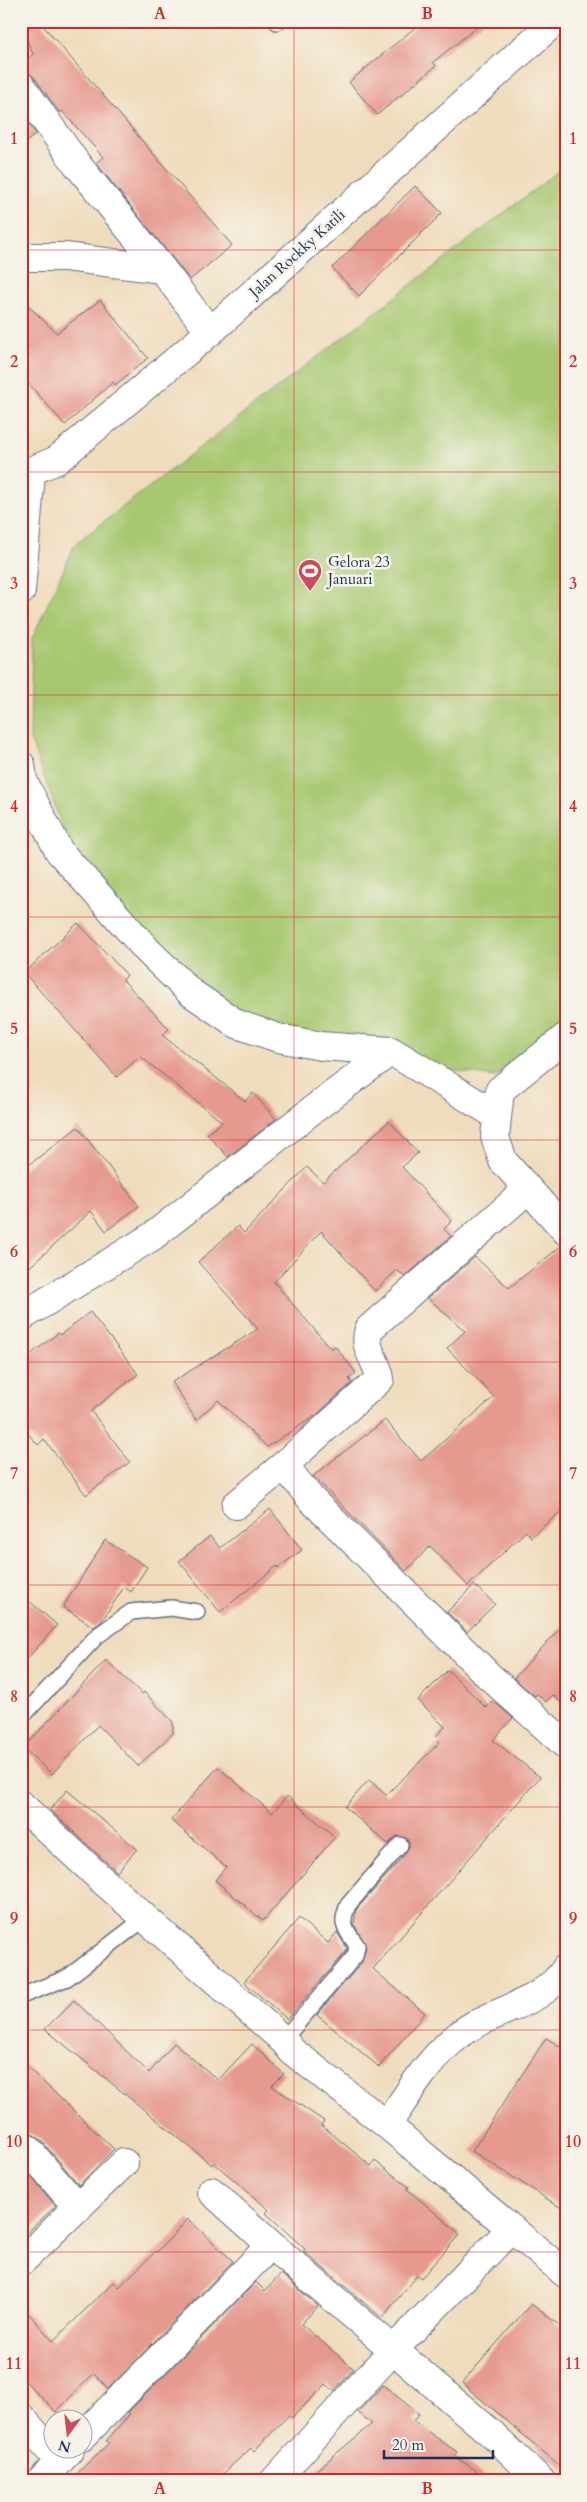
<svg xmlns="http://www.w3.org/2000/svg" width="587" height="2502" font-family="Cardo,serif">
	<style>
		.green { fill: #a7c871; stroke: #617c68 }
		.building { fill: #e69a8f }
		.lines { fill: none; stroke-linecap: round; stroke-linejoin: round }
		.lane-casing { stroke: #656c7f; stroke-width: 18 }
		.street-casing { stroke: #656c7f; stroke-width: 30 }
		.lane { stroke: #fff; stroke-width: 15 }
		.street { stroke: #fff; stroke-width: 28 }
		.grid { fill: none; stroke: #d62828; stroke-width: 1; stroke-opacity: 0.55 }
		.labels { text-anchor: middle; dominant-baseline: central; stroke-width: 5; stroke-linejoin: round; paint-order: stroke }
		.street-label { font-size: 15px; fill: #1b2f5e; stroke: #f7f3e8 }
		.poi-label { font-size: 15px; fill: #1b2f5e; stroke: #f7f3e8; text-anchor: start }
		.neatline { fill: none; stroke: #d62828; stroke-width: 2 }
		.grid-label { font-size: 16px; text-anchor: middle; font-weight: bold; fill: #d62828 }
	</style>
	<rect width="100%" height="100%" fill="#f7f3e8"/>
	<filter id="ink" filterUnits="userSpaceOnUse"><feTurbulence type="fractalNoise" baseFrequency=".02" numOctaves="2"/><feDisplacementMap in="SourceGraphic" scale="10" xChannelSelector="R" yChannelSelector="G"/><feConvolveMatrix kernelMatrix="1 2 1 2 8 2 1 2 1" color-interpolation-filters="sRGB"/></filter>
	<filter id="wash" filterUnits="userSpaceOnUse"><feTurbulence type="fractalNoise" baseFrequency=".0096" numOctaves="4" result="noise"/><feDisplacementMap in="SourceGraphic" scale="20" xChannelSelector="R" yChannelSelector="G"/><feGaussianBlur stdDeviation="1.12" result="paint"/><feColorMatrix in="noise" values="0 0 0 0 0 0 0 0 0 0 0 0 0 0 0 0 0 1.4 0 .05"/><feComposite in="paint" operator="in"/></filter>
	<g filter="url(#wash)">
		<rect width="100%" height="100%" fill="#efdcbc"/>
		<path class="green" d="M 566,165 L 566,1015 L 495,1077 L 266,1041 L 175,975 L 70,847 L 30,739 L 32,639 L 75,544 Z"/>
		<g id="blocks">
			<path class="building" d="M 21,21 L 39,21 L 232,245 L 190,280 L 96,163 L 103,157 L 62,111 L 60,113 L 34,77 L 28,72 L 21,71 L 21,65 L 33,54 L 21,27 Z
				M 423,21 L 485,21 L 433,62 L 436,66 L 377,115 L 349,82 Z
				M 21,113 L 36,134 L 21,146 Z
				M 415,186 L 442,213 L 359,296 L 332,268 Z
				M 21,299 L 57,333 L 100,300 L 148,358 L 115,385 L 113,382 L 65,425 L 21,375 Z
				M 78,923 L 127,975 L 123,980 L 169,1029 L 162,1035 L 245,1101 L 253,1093 L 276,1119 L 228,1157 L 207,1134 L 222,1122 L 140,1056 L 117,1077 L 24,973 Z
				M 389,1121 L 418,1153 L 402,1167 L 452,1221 L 444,1229 L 451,1236 L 405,1277 L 397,1270 L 375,1291 L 321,1231 L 274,1282 L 331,1349 L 335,1346 L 356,1373 L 349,1379 L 352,1383 L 315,1416 L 267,1447 L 218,1400 L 196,1420 L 172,1382 L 258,1329 L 198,1262 L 238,1226 L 244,1233 L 307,1167 L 323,1182 Z
				M 78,1127 L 139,1206 L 106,1231 L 91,1211 L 21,1275 L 21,1171 Z
				M 561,1246 L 566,1246 L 566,1507 L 531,1537 L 526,1531 L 468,1586 L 430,1546 L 406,1571 L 313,1476 L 385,1420 L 421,1461 L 494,1397 L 447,1348 L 465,1331 L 428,1298 L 475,1257 L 509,1288 Z
				M 90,1312 L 138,1374 L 91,1411 L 130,1462 L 86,1495 L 44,1439 L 38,1445 L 21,1426 L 21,1362 L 58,1333 L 60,1335 Z
				M 270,1509 L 302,1550 L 278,1568 L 277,1566 L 220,1612 L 179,1561 L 210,1536 L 220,1548 Z
				M 105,1540 L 147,1567 L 131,1592 L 124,1587 L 101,1622 L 94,1627 L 63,1607 Z
				M 474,1585 L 495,1604 L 467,1632 L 447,1612 Z
				M 21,1594 L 57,1625 L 21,1666 Z
				M 566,1622 L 566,1707 L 553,1695 L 546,1702 L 537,1694 L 535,1696 L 514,1678 Z
				M 106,1660 L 142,1694 L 144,1692 L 173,1722 L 173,1733 L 138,1766 L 98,1725 L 52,1774 L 23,1748 Z
				M 448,1670 L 486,1708 L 493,1701 L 513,1718 L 493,1740 L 540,1777 L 373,1969 L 425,2013 L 379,2067 L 317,2015 L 362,1962 L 366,1947 L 354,1924 L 356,1910 L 403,1857 L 409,1847 L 409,1842 L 406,1838 L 397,1836 L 388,1844 L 345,1807 L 369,1780 L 386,1795 L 440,1742 L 435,1737 L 445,1727 L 418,1700 Z
				M 218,1767 L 272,1813 L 287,1796 L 335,1837 L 263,1921 L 215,1880 L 226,1867 L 171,1820 Z
				M 67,1790 L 137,1849 L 117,1872 L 50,1810 Z
				M 299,1918 L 328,1943 L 337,1932 L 347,1948 L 346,1952 L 287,2019 L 244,1982 Z
				M 74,2000 L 149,2073 L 174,2043 L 218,2080 L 252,2044 L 284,2074 L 272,2086 L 324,2121 L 321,2125 L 371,2166 L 375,2161 L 409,2187 L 407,2189 L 460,2234 L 421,2278 L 417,2275 L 382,2318 L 303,2251 L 305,2249 L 266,2213 L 269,2210 L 214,2163 L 212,2165 L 45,2029 Z
				M 546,2038 L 566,2050 L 566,2211 L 472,2151 Z
				M 21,2061 L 114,2149 L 79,2185 L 40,2139 L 32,2134 L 21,2132 Z
				M 21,2165 L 56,2206 L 21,2238 Z
				M 188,2219 L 233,2261 L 108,2389 L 94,2373 L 56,2412 L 21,2377 L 21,2305 L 53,2341 L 114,2282 L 119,2287 L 156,2251 L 157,2252 Z
				M 281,2274 L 318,2306 L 301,2324 L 354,2369 L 334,2391 L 326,2384 L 292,2418 L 289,2415 L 254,2451 L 251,2448 L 215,2481 L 69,2481 L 109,2443 L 106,2441 L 130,2414 L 128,2412 L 256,2282 L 265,2291 Z
				M 531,2304 L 566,2330 L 566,2471 L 462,2383 Z
				M 383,2385 L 419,2414 L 413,2421 L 457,2452 L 454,2456 L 492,2481 L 303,2481 L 372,2424 L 358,2412 Z"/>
		</g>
	</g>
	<g filter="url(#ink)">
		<use href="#blocks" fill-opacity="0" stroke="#656c7f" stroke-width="1"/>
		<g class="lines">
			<defs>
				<path id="lane" d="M 277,22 L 278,21
					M 21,1718 L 97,1636 L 131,1612 L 171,1608 L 197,1612
					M 21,1996 L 67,1978 L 145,1918
					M 283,2040 L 355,1956 L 357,1946 C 346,1928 339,1927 348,1905 L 400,1845"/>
				<path id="street" d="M 21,86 L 76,163 L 162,269
					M 21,257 L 65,257 L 162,269 L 210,332
					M 21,475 L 57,460 L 210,332 L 555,21
					M 21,591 L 31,473
					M 21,765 L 23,781 L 59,851 L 148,951 L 190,992 L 237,1024 L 278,1038 L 321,1046 L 391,1051
					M 566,1037 L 500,1090 L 495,1137 L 503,1161 L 566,1231
					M 527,1190 L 369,1329 C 362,1349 378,1360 380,1379 L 284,1465 L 311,1499 L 489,1676 L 566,1745
					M 21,1317 L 153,1236 L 311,1111 L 391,1051 L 496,1115
					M 236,1505 L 284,1465
					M 21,1805 L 101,1879 L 283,2040 L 292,2051 L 387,2125 L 566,2274
					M 387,2125 C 409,2093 428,2059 459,2035 C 491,2009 542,2006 566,1968
					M 21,2147 L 28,2149 L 78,2208
					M 211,2191 L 270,2244
					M 21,2262 L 124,2163
					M 21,2417 L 59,2461
					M 82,2437 L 259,2257 L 270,2244 L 493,2435 L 541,2481
					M 42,2480 L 70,2450
					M 274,2481 L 393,2350 L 511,2229"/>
			</defs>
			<use href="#lane" class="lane-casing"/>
			<use href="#street" class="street-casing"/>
			<use href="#lane" class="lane"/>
			<use href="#street" class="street"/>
		</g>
	</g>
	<path class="grid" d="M 294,21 L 294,2481M 21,250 L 566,250M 21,472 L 566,472M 21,695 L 566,695M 21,917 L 566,917M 21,1140 L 566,1140M 21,1362 L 566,1362M 21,1585 L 566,1585M 21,1807 L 566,1807M 21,2030 L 566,2030M 21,2252 L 566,2252"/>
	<defs>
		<symbol id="stadium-pin" viewBox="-11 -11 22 30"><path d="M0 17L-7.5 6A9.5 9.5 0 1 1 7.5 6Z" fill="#d1495b" stroke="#f7f3e8"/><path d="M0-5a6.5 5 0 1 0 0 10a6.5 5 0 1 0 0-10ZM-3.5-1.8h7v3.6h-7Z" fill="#fff"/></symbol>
	</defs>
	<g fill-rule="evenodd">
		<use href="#stadium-pin" x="296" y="557" width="28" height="38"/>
	</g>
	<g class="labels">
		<g class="street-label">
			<text transform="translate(297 253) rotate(-42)">Jalan Rockky Katili</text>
		</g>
		<g class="poi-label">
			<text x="328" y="562">Gelora 23<tspan x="328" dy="17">Januari</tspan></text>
		</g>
	</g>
	<rect width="587" height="2502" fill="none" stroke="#f7f3e8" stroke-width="55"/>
	<g transform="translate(68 2434) rotate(195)"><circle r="24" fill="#f7f3e8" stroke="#9fa5b1"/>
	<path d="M0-4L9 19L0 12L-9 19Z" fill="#d1495b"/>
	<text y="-8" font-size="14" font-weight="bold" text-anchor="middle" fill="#1b2f5e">N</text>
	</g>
	<path d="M384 2450v8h109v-8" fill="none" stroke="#1b2f5e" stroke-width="2.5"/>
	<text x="392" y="2450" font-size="15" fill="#1b2f5e" stroke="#f7f3e8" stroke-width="4" paint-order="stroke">20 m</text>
	<rect x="28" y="28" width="532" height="2446" class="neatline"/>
	<g class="grid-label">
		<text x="160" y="19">A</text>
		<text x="427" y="19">B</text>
		<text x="14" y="144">1</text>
		<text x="573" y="144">1</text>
		<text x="14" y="367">2</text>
		<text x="573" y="367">2</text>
		<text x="14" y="589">3</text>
		<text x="573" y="589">3</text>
		<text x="14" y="812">4</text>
		<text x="573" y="812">4</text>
		<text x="14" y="1034">5</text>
		<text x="573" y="1034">5</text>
		<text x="14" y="1257">6</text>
		<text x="573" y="1257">6</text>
		<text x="14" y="1479">7</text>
		<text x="573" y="1479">7</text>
		<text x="14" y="1702">8</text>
		<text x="573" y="1702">8</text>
		<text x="14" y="1924">9</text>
		<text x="573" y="1924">9</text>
		<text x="14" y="2147">10</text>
		<text x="573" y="2147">10</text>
		<text x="14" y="2369">11</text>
		<text x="573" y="2369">11</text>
		<text x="160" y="2494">A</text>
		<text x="427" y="2494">B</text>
	</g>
</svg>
